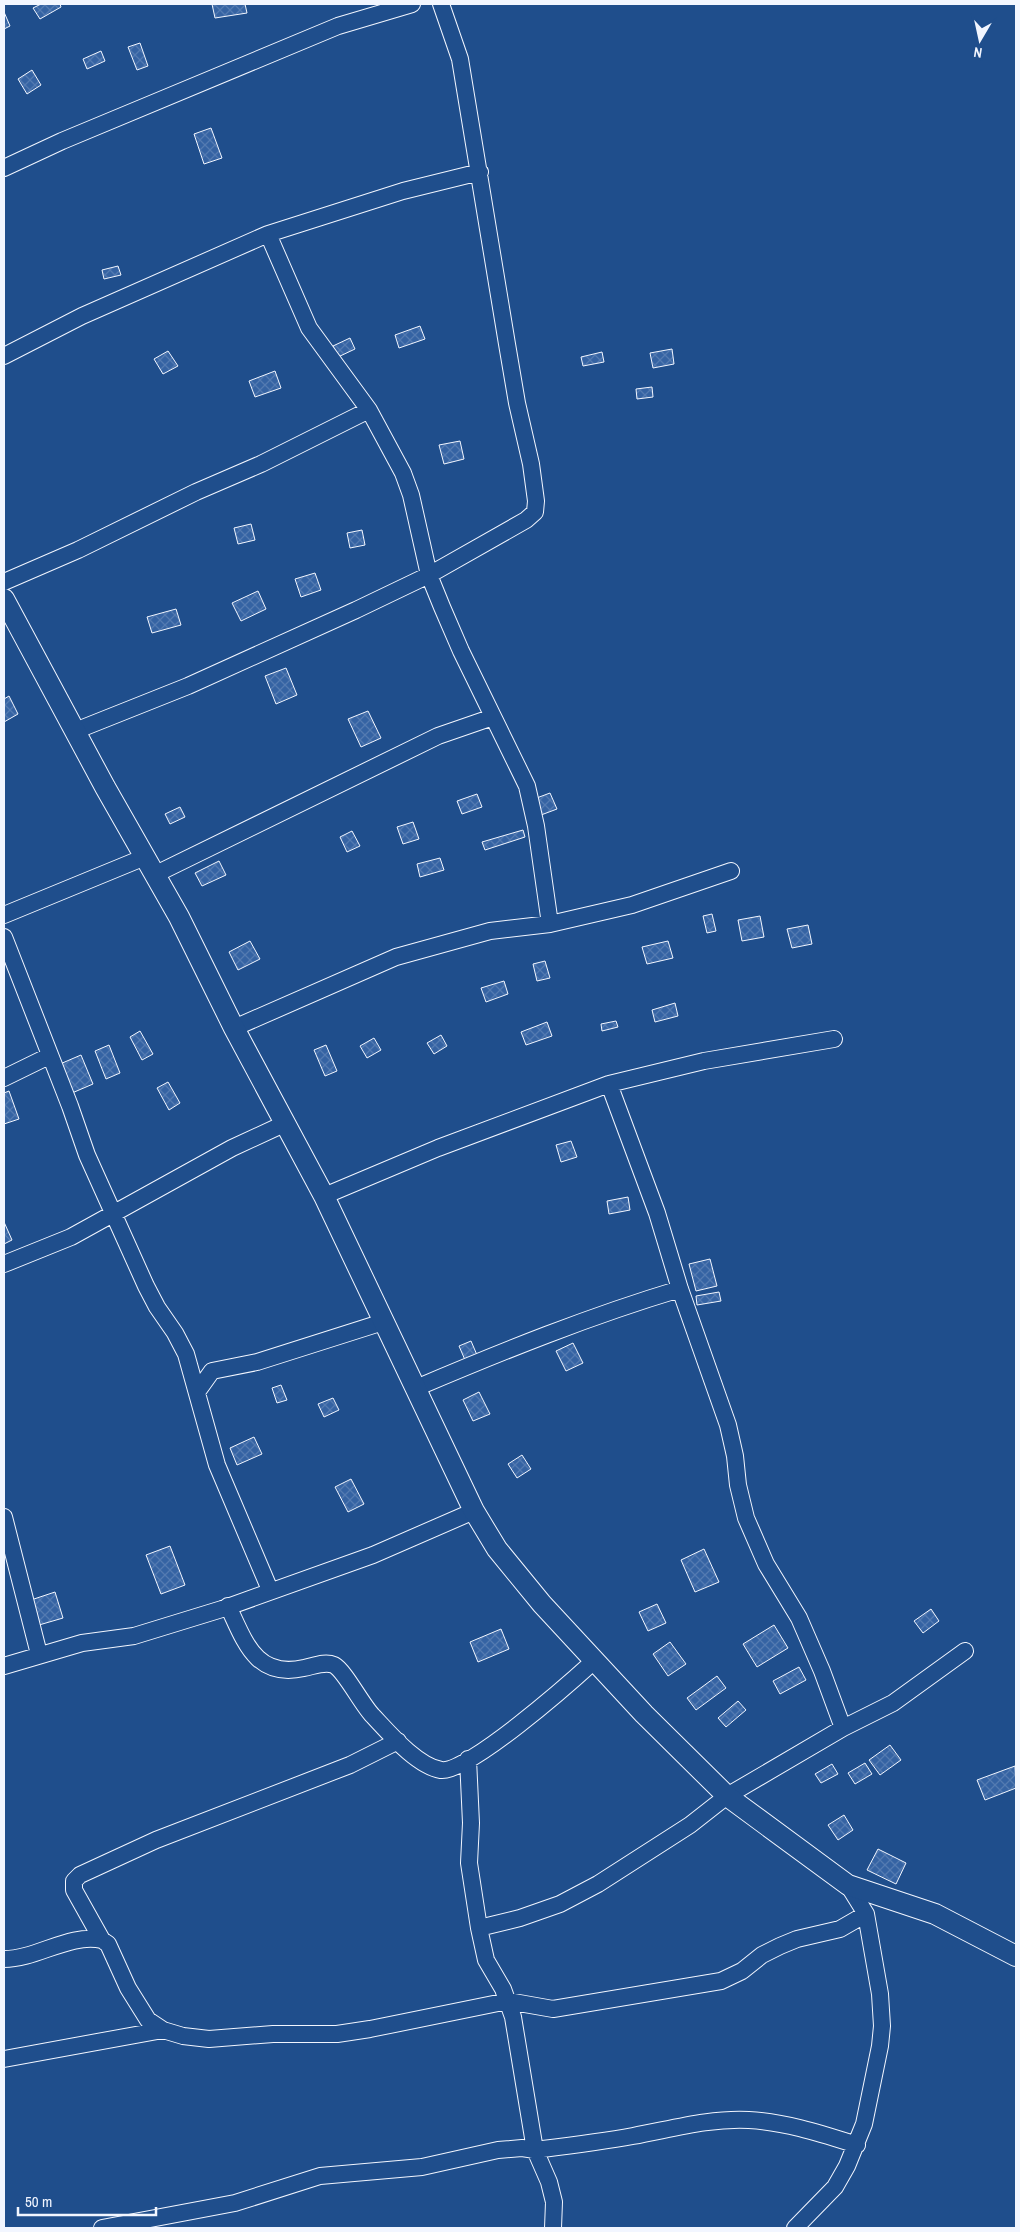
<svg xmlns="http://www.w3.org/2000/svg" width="1020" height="2232" font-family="'Archivo Narrow',sans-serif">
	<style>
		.building { fill: url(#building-cross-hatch); stroke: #f2f6ff }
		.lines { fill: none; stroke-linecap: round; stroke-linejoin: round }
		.minor-casing { stroke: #f2f6ff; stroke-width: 18 }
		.tertiary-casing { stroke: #f2f6ff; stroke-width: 22 }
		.minor { stroke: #1f4e8c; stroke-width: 16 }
		.tertiary { stroke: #1f4e8c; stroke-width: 20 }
	</style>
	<defs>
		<pattern id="building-cross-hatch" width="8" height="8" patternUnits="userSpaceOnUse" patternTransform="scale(1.25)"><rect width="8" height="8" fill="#3563a3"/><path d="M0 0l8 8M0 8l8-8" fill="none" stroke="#537ab1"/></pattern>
	</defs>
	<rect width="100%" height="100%" fill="#1f4e8c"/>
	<path class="building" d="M 41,4 L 60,4 L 61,7 L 40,19 L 33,8 Z
		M 212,4 L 245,4 L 247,13 L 215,18 Z
		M 4,12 L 10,26 L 4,29 Z
		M 140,43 L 148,66 L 137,70 L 128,47 Z
		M 101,51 L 105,61 L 87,69 L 83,59 Z
		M 32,70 L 41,85 L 27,94 L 18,79 Z
		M 211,128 L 222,158 L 204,164 L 194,134 Z
		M 118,266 L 121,275 L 104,279 L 102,270 Z
		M 420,326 L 425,339 L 399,348 L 395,335 Z
		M 350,338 L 355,349 L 338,357 L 333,346 Z
		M 672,349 L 674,364 L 653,368 L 650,353 Z
		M 168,351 L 178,366 L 163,374 L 154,359 Z
		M 602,352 L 604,362 L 583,366 L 581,357 Z
		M 275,371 L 281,388 L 255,397 L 249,381 Z
		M 652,387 L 653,397 L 637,399 L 636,389 Z
		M 460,441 L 464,459 L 444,464 L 439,445 Z
		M 251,524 L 255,540 L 238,544 L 234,528 Z
		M 362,530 L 365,545 L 350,548 L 347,533 Z
		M 315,573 L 321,590 L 301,597 L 295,579 Z
		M 258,591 L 266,609 L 241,621 L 232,603 Z
		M 176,609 L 181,625 L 152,633 L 147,617 Z
		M 286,668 L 297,695 L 276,704 L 265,676 Z
		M 9,696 L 18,714 L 4,722 L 4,699 Z
		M 368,711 L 381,738 L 361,747 L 348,719 Z
		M 550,793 L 557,809 L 541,815 L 534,799 Z
		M 477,794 L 482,807 L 462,814 L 457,801 Z
		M 180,807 L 185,817 L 170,824 L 165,814 Z
		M 413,822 L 419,839 L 403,844 L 397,827 Z
		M 523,830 L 525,837 L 485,850 L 482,842 Z
		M 352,831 L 360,846 L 347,852 L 340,837 Z
		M 440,858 L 444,870 L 420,877 L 417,864 Z
		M 219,861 L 226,875 L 202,886 L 195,873 Z
		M 712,914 L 716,931 L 707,933 L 703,916 Z
		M 760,916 L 764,937 L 742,941 L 738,920 Z
		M 808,925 L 812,944 L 792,948 L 787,929 Z
		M 250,941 L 260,959 L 238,970 L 229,952 Z
		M 668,941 L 673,958 L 647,964 L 642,947 Z
		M 545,961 L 550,978 L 537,981 L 533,964 Z
		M 504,981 L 508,994 L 486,1002 L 481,988 Z
		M 675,1003 L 678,1016 L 655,1022 L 652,1010 Z
		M 616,1021 L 618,1027 L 602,1031 L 601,1024 Z
		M 547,1022 L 552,1036 L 526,1045 L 521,1032 Z
		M 140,1031 L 153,1054 L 142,1060 L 130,1037 Z
		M 441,1035 L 447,1046 L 434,1054 L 427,1043 Z
		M 374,1038 L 381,1050 L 367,1058 L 360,1046 Z
		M 109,1045 L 120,1073 L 106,1079 L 95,1051 Z
		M 326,1045 L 337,1071 L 325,1076 L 314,1050 Z
		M 81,1055 L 93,1084 L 72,1093 L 60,1064 Z
		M 168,1082 L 180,1103 L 169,1110 L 157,1088 Z
		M 9,1091 L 19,1119 L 4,1124 L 4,1093 Z
		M 571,1141 L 577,1157 L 561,1162 L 556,1145 Z
		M 628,1197 L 630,1210 L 609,1214 L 607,1201 Z
		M 4,1222 L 12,1240 L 4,1244 Z
		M 710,1259 L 717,1286 L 696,1291 L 689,1264 Z
		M 719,1292 L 721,1301 L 697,1305 L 696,1296 Z
		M 471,1341 L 477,1355 L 465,1360 L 459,1346 Z
		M 573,1343 L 583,1363 L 566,1371 L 556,1351 Z
		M 281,1385 L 287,1400 L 277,1403 L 272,1388 Z
		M 479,1392 L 490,1414 L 473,1421 L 463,1400 Z
		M 333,1398 L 339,1410 L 324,1417 L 318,1404 Z
		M 254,1437 L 262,1454 L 237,1465 L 230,1448 Z
		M 522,1455 L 531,1469 L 517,1478 L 508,1464 Z
		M 351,1479 L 364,1504 L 348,1512 L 335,1487 Z
		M 170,1546 L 185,1585 L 161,1594 L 146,1555 Z
		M 704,1549 L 719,1582 L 695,1592 L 681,1560 Z
		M 55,1592 L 63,1618 L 39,1625 L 31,1600 Z
		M 657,1604 L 666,1623 L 648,1631 L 639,1612 Z
		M 931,1609 L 939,1621 L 923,1633 L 914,1621 Z
		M 774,1625 L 788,1648 L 757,1667 L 743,1644 Z
		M 501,1629 L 509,1649 L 478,1662 L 470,1642 Z
		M 670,1642 L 686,1664 L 668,1676 L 653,1654 Z
		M 799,1667 L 806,1680 L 780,1694 L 773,1681 Z
		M 717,1676 L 726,1688 L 696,1710 L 687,1698 Z
		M 738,1701 L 746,1710 L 726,1727 L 718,1718 Z
		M 890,1745 L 901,1760 L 880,1775 L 869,1760 Z
		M 865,1763 L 872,1774 L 855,1784 L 848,1773 Z
		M 832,1764 L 838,1774 L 821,1783 L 815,1774 Z
		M 1015,1766 L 1016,1788 L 985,1800 L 977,1780 Z
		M 844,1815 L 853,1830 L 838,1840 L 828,1825 Z
		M 878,1849 L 906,1863 L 896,1884 L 867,1870 Z"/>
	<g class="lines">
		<defs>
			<path id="minor" d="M 4,168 L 62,141 L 338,26 L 412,4
				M 268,234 L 309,328 L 369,410 L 403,473 L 411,495 L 429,575 L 442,607 L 461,651 L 527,786 L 536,826 L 550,924
				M 4,356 L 82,316 L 268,234 L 403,191 L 480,172
				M 4,582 L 78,550 L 196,492 L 261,464 L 369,410
				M 75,731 L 188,686 L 356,610 L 429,575 L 526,520 L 535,512 L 536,501 L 531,464 L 517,403 L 507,344 L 460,59 L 441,4
				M 156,874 L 438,736 L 493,717
				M 4,915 L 145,857
				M 4,937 L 70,1106 L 87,1155 L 146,1286 L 157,1307 L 175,1333 L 186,1354 L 217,1465 L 270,1590
				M 234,1028 L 396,957 L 490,931 L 550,924 L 632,905 L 731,871
				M 4,1078 L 49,1056
				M 609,1084 L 657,1213 L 680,1289 L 728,1425 L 735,1456 L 738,1485 L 746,1518 L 766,1564 L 799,1618 L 822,1671 L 843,1728
				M 324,1196 L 438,1148 L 609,1084 L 704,1061 L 834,1039
				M 4,1264 L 71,1237 L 232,1148 L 286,1123
				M 416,1388 C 503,1351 590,1316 680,1289
				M 197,1392 L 212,1371 L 257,1362 L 383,1322
				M 4,1517 L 39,1654
				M 228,1606 C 245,1642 256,1679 304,1668 C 314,1666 325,1661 334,1665 C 345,1671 362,1705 373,1716 C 389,1733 417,1766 441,1770 C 467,1774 571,1682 594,1661
				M 4,1666 L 82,1643 L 134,1636 L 222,1609 L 373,1555 L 474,1511
				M 398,1741 L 350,1765 L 156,1840 L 80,1875 L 74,1881 L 74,1890 L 102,1940 L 108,1944 L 128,1988 L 148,2020 L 163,2030 L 183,2036 L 209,2039 L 273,2034 L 337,2034 L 370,2029 L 508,2001 L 553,2009 L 721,1981 L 742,1971 L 762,1955 L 780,1946 L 797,1939 L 840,1929 L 866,1914
				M 468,1759 L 471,1823 L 469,1863 L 479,1928 L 486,1960 L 503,1989 L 513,2017 L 535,2150 L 549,2182 L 554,2202 L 553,2228
				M 479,1928 L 520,1918 L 560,1904 L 598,1884 L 690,1825 L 727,1796 L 843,1728 L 893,1703 L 965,1651
				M 4,1959 C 37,1959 69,1933 102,1940
				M 4,2059 L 163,2030
				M 102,2228 L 235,2203 L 320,2176 L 422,2167 L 498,2150 L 522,2148 L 535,2150 C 567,2146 600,2142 633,2136 C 672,2129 709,2118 749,2120 C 786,2122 822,2134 857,2145
				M 795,2228 L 835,2187 L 847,2166 L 864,2124 L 880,2046 L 882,2026 L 880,1994 L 866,1914 L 848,1885"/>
			<path id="tertiary" d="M 4,599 L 105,787 L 179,917 L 234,1028 L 324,1196 L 474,1511 L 497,1549 L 542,1604 L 644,1714 L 727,1796 L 848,1885 L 935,1914 L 1016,1956"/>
		</defs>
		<use href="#minor" class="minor-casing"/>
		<use href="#tertiary" class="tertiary-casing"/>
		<use href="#minor" class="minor"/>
		<use href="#tertiary" class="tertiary"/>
	</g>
	<rect width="1020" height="2232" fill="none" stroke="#f2f6ff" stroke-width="10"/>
	<g transform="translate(980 40) rotate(189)" stroke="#1f4e8c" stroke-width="4" paint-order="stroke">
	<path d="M0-4L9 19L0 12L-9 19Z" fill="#f2f6ff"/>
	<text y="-8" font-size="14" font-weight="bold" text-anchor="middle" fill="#f2f6ff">N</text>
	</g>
	<path d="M18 2207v8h138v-8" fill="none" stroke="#f2f6ff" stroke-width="2.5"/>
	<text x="25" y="2207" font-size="15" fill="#f2f6ff" stroke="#1f4e8c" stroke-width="4" paint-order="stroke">50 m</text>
</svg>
